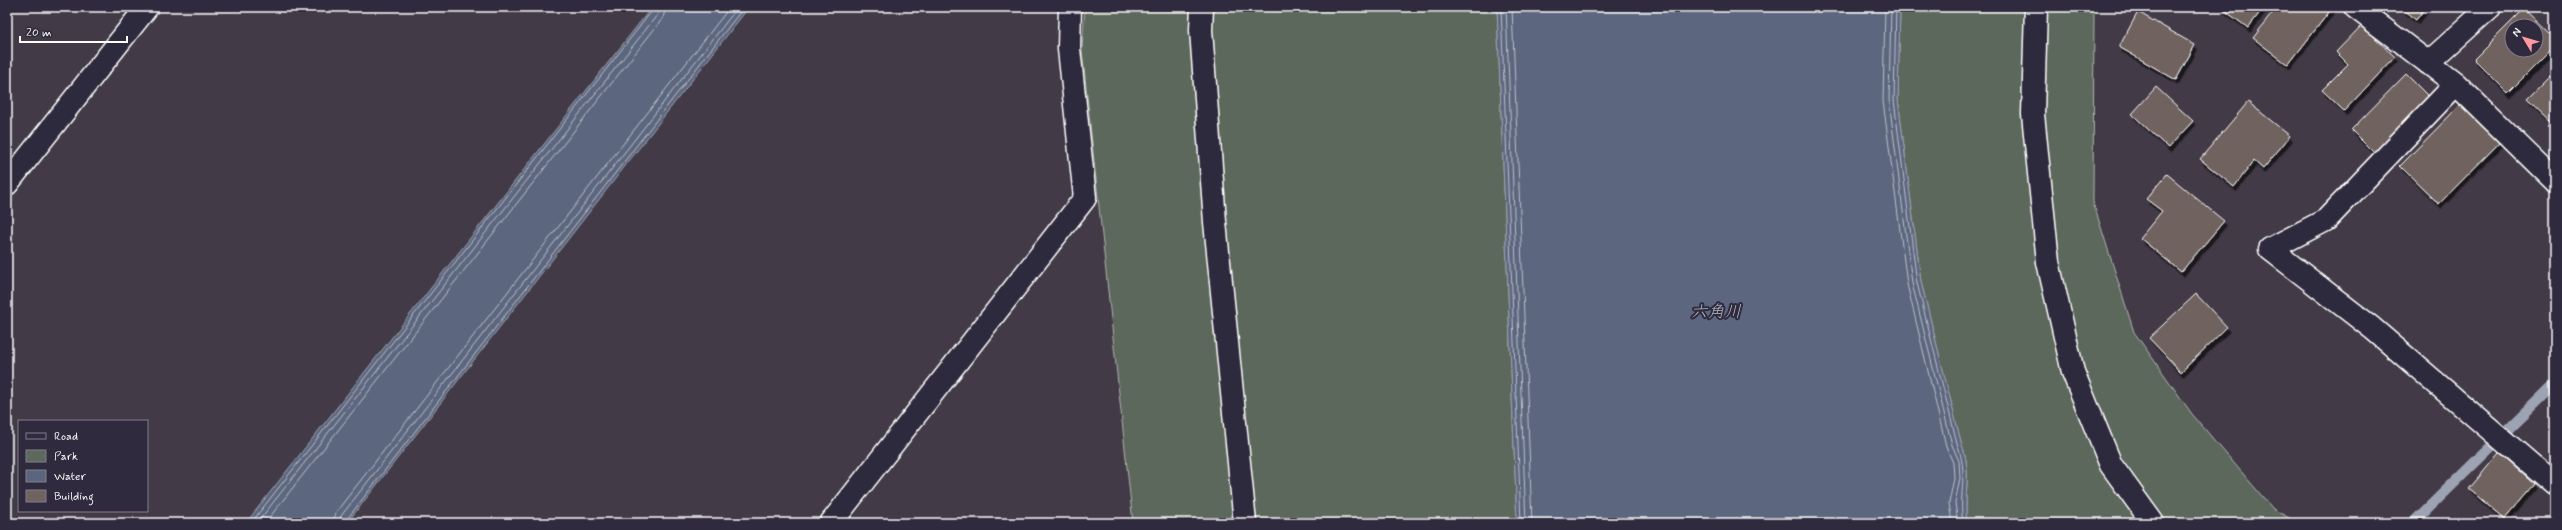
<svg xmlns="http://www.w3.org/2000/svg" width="2562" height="530" font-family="Mynerve,'Klee One',sans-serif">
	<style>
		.green { fill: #5d685d; stroke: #aeb4ae }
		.water { fill: #5b667e; stroke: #9da3b2 }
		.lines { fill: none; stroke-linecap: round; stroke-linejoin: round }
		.shore { stroke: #bdc2cb; stroke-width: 1 }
		.stream { stroke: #9da3b2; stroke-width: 11 }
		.building { fill: #6f635f; stroke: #fff; fill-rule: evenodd; filter: url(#shadow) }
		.minor-casing { stroke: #fff; stroke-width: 25 }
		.minor { stroke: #2f2a3d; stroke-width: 22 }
		.labels { text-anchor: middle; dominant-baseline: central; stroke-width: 4; stroke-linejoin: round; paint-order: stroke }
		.water-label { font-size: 17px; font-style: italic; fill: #adb2be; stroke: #2f2a3d }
	</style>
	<defs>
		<filter id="shadow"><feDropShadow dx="2.5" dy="4.5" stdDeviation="0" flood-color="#0009"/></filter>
	</defs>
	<rect width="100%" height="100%" fill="#423b47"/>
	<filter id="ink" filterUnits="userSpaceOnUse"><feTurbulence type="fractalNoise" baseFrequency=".025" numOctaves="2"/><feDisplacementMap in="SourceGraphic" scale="8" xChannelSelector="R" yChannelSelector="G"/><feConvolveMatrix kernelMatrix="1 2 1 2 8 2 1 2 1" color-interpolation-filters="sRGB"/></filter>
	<g filter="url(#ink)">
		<path class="green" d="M 1085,7 L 1497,7 L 1517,523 L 1133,523 L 1082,49 Z
			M 1900,7 L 2094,7 L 2093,202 L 2134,332 L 2192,414 L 2273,509 L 2298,523 L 1967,523 C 1963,492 1973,474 1961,442 L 1921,282 L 1898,99 Z"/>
		<path class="water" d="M 652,7 L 749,7 L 347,523 L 246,523 Z
			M 1497,7 L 1900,7 L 1898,99 L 1921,282 L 1961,442 C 1973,474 1963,492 1967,523 L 1517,523 Z"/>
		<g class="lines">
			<path class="shore" d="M 1501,7 L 1521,523
				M 1506,7 L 1526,523
				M 1512,7 L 1532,523
				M 1885,7 L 1883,101 L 1907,284 L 1946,446 L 1953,463 L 1954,478 L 1949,503 L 1952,523
				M 1891,7 L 1889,100 L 1912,283 L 1952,445 L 1959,461 L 1960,478 L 1955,503 L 1958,523
				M 1896,7 L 1894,100 L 1917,283 L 1957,443 C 1969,476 1958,491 1963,523
				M 251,523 L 655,7
				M 257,523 L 658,14 L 660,7
				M 265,523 L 663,18 L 666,7
				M 333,523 L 336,512 L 730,7
				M 339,523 L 341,516 L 738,7
				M 344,523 L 744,7"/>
			<path class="stream" d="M 2413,523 L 2555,384"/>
		</g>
		<path class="building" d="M 2220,7 L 2264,7 L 2248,28 Z
			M 2277,7 L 2333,7 L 2288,65 L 2253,38 Z
			M 2399,7 L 2426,7 L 2416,20 Z
			M 2524,9 L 2555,39 L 2555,46 L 2508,93 L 2474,59 ZM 2512,26 L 2536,26 L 2536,50 L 2512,50 Z
			M 2138,12 L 2195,45 L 2176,80 L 2119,47 Z
			M 2362,25 L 2395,57 L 2344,111 L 2322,90 L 2348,64 L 2336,52 Z
			M 2555,72 L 2555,125 L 2528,99 Z
			M 2406,74 L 2431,99 L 2376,155 L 2351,130 Z
			M 2156,87 L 2193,121 L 2168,148 L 2132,114 Z
			M 2248,102 L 2290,136 L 2263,169 L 2254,161 L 2234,187 L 2200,159 Z
			M 2462,103 L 2501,141 L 2439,204 L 2400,166 Z
			M 2167,174 L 2224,221 L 2181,272 L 2140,238 L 2162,211 L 2146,199 Z
			M 2196,294 L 2227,327 L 2181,372 L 2149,338 Z
			M 2499,453 L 2534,484 L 2504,519 L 2469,489 Z"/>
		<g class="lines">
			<defs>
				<path id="minor" d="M 1202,7 L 1201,30 L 1215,222 L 1245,523
					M 2036,7 L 2033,114 L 2048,262 L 2073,372 L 2111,465 L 2153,523
					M 2355,7 L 2456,84 L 2555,181
					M 2428,63 L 2490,7
					M 2456,84 L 2326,220 L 2270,249 L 2372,328 L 2555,485
					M 7,184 L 147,7
					M 831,523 L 1085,198 L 1069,49 L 1070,7"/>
			</defs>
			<use href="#minor" class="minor-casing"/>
			<use href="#minor" class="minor"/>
		</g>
	</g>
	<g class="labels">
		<g class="water-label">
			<text x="1716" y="312">六角川</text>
		</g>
	</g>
	<rect width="2562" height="530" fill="none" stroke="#2f2a3d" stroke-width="24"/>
	<rect x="12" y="12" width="2538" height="506" fill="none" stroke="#fff" stroke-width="1.5" filter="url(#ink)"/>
	<rect x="18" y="420" width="130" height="92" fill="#2f2a3d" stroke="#827f8b"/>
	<rect x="26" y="433" width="20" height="6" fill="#2f2a3d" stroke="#827f8b"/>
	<text x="54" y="440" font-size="12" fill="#ffffff">Road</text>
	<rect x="26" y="450" width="20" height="12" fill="#5d685d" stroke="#827f8b"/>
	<text x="54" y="460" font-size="12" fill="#ffffff">Park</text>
	<rect x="26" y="470" width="20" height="12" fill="#5b667e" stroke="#827f8b"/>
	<text x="54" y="480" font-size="12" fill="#ffffff">Water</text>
	<rect x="26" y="490" width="20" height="12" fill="#6f635f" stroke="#827f8b"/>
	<text x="54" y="500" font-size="12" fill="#ffffff">Building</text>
	<g transform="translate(2524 38) rotate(308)"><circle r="19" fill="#2f2a3d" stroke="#827f8b"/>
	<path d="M0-3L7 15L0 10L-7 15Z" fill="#ff9aa2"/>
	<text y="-6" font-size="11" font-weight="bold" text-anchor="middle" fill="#ffffff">N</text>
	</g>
	<path d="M20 36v6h107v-6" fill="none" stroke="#ffffff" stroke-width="2"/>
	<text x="26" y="36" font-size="12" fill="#ffffff" stroke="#2f2a3d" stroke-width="3" paint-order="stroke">20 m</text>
</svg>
